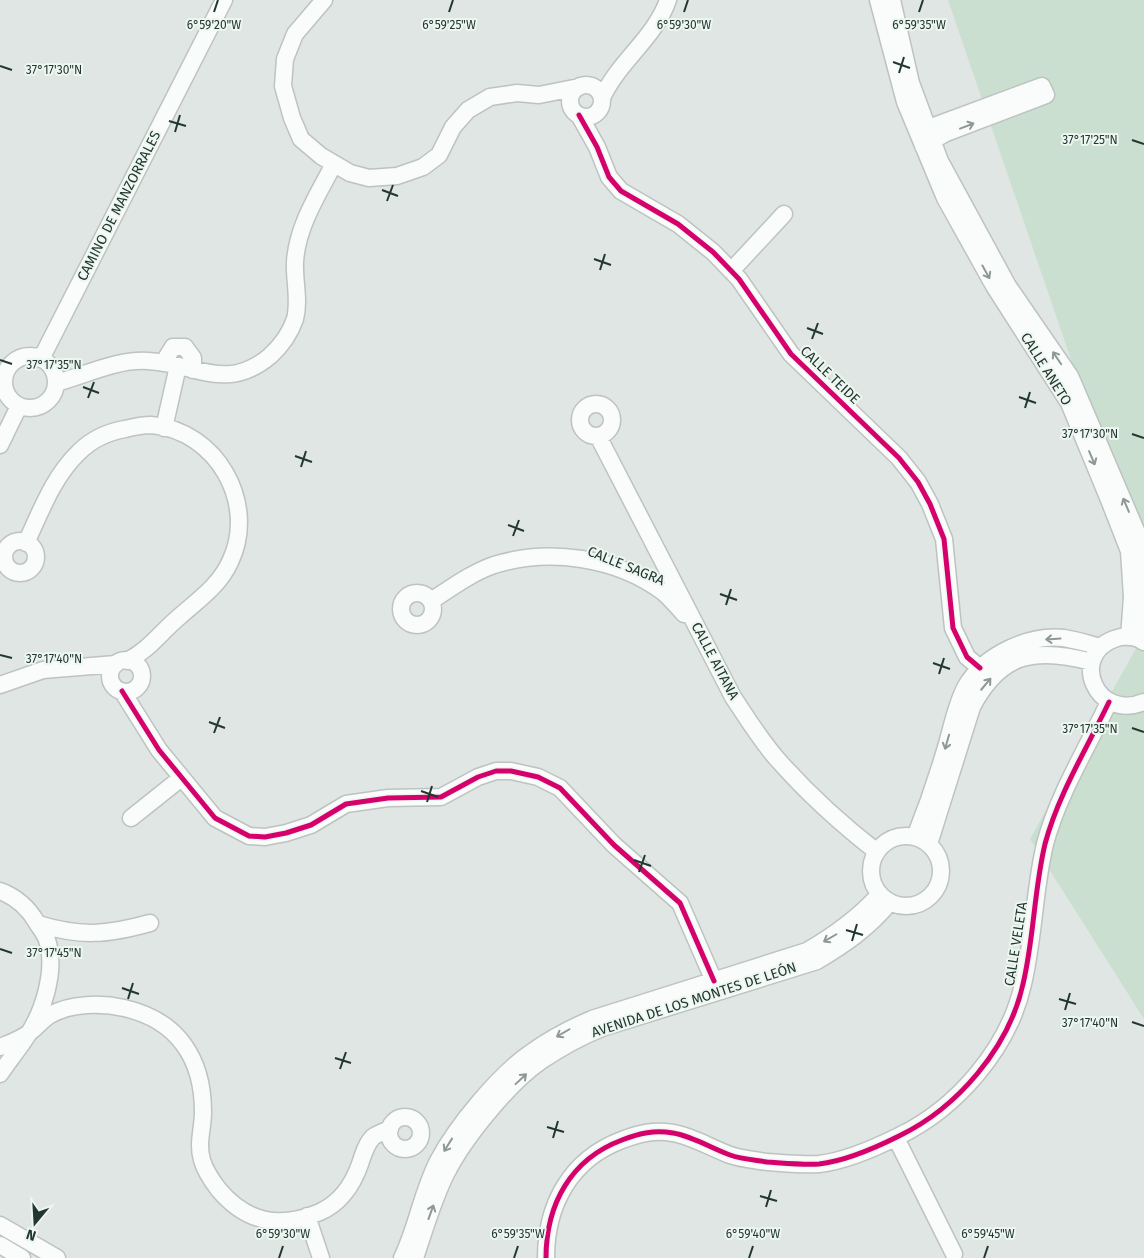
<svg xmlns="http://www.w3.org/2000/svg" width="1144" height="1258" font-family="'Fira Sans',sans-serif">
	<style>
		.green { fill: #cadfcf }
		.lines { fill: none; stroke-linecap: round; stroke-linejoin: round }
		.minor-casing { stroke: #bdc3c0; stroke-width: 19 }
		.minor { stroke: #fafbfb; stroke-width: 16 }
		.cycleway-casing { stroke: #eef6f1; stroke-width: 8 }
		.cycleway { stroke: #d6006c; stroke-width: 5 }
		.oneway { stroke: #8e9995 }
		.ticks { fill: none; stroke: #21372f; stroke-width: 2 }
		.labels { text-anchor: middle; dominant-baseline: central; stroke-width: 4; stroke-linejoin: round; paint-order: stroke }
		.street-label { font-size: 14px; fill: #21372f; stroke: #eef6f1 }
		.ticks-label { font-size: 12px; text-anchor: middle; fill: #21372f; stroke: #eef6f1; stroke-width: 4; stroke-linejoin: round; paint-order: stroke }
	</style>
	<rect width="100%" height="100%" fill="#e0e6e3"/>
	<path class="green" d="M 948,0 L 1144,0 L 1144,573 Z
		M 1144,634 L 1144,1019 L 1030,839 Z"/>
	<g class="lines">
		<defs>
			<path id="minor" d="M 324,0 L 295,34 L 285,59 L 283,86 L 292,118 L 301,139 L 321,156 L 350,173 L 369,178 L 397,176 L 423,167 L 439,155 L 453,127 L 468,110 L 490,97 L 517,93 L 539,95 L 579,87
				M 878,0 L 905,102 L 945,198 L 994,286 L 1069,403 L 1109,500 L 1129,551 L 1132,597 L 1129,637
				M 892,0 L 911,83 L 940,161 L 1008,286 L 1070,376 L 1138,535 L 1144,586
				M570 101a16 16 0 1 1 32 0a16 16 0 1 1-32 0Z
				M 602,98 C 618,62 655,38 668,0
				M 579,115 L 597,147 L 609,177 L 621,191 L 678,224 L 713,252 L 739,279 L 791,354 L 899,458 L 918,482 L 930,504 L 944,539 L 953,628 L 967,657 L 980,668
				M 918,132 L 1042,86 L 1046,95 L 946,133 L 923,146
				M 731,271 L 784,214
				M4 382a26 26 0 1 1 52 0a26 26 0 1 1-52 0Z
				M 41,359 L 224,0
				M 163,363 L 173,347 L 185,347 L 193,358 L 193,370
				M 56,383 C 86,375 116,359 148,361 C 195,363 226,393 270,356 C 282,345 290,334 295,319 C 300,300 294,281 295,262 C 297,227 318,194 334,164
				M580 420a16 16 0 1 1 32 0a16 16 0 1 1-32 0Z
				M 164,428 L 178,366
				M 598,436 L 733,697 C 747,718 761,741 778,760 C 808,794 841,824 877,852
				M 0,445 L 19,406
				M4 557a16 16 0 1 1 32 0a16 16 0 1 1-32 0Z
				M 26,543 C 41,511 53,477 79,452 C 92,439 108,432 125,429 C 133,427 143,425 151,425 C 217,430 258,504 230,562 C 219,586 198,600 179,617 C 161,632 149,650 127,661
				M401 609a16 16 0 1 1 32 0a16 16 0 1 1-32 0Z
				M 431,601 C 451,588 471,573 494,565 C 549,548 616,557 663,592 C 670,598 677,606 684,614
				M 1141,640 L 1144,591
				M 1144,642 C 1135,636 1124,635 1114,639 C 1069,656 1096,722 1144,702
				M110 676a16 16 0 1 1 32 0a16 16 0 1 1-32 0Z
				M 0,685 L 43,670 L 116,664
				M 122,691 L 159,750 L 215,818 L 249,836 L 265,837 L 286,833 L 311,825 L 346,804 L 388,798 L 441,797 L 478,777 L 496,771 L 511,771 L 538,777 L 560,788 L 614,845 L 680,903 L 714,981
				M 131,818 L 180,779
				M871 871a35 35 0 1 1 70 0a35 35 0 1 1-70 0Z
				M 915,837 C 927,807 937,778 946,747 C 952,727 956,704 966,686 C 984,655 1029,634 1064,638 C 1076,640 1089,644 1101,647
				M 929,844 L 972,707 C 1001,652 1036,647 1092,662
				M 0,891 C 16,897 29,909 37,923 C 40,928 45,934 47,940 C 57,970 43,1014 25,1039 C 17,1051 8,1062 0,1074
				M 38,924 C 81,937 107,935 150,923
				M 0,1047 C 10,1043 22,1039 30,1032 C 37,1027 43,1019 50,1015 C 71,1003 102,1003 124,1008 C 178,1020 203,1059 203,1112 C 203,1129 197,1143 202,1160 C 205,1171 212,1181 219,1190 C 247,1223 280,1229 320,1212 C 340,1203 353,1184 360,1164 C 363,1155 366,1144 373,1137 C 377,1134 385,1131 390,1129
				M389 1133a16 16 0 1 1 32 0a16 16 0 1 1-32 0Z
				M 896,1138 L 954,1254
				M 307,1216 L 321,1258
				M 0,1225 L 57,1258
				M 0,1245 L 22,1258
				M 402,1258 C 417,1227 422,1192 438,1161 C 456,1127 499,1074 532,1052 C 551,1038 571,1028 592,1019 L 807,951 C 835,935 858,918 880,894
				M 415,1258 C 425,1229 433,1199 447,1172 C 465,1137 509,1083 541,1061 C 560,1048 580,1037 602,1028 L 817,961 C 845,944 869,928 890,902
				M 546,1258 C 546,1204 571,1159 622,1140 C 640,1133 654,1130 673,1133 C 692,1136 711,1148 730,1155 C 741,1159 755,1160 767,1162 C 783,1163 803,1165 819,1164 C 846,1161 875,1148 899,1136 C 957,1108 1009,1048 1023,984 C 1034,938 1034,890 1045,844 C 1058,795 1087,748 1109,702"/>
		</defs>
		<use href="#minor" class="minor-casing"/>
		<use href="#minor" class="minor"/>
		<defs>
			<path id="cycleway" d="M 579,115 L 597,147 L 609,177 L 621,191 L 678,224 L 713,252 L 739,279 L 791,354 L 899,458 L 918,482 L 930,504 L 944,539 L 953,628 L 967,657 L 980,668
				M 122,691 L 159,750 L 215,818 L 249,836 L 265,837 L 286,833 L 311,825 L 346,804 L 388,798 L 441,797 L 478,777 L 496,771 L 511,771 L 538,777 L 560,788 L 614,845 L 680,903 L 714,981
				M 546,1258 C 546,1204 571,1159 622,1140 C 640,1133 654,1130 673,1133 C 692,1136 711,1148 730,1155 C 741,1159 755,1160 767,1162 C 783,1163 803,1165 819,1164 C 846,1161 875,1148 899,1136 C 957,1108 1009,1048 1023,984 C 1034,938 1034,890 1045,844 C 1058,795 1087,748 1109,702"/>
		</defs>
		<use href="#cycleway" class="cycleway-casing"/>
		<use href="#cycleway" class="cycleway"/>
	</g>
	<defs><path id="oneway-shaft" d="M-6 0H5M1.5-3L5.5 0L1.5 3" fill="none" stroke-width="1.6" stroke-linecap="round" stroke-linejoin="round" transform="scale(1.25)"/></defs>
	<g class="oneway">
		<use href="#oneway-shaft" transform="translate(967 126) rotate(-21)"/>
		<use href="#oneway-shaft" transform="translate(986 272) rotate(61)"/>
		<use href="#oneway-shaft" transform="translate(1057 358) rotate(-124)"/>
		<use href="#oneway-shaft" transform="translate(1092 458) rotate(67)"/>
		<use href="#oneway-shaft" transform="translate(1126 505) rotate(-113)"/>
		<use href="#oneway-shaft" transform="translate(1053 639) rotate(176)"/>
		<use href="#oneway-shaft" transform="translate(986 684) rotate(-50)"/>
		<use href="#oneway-shaft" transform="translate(947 742) rotate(106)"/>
		<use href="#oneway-shaft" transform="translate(830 938) rotate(150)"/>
		<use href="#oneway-shaft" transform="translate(563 1033) rotate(150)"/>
		<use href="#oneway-shaft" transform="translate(521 1079) rotate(-43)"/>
		<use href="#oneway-shaft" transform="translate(448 1145) rotate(122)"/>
		<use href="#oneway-shaft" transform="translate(431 1212) rotate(-70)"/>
	</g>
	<path class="ticks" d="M 214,12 L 218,0M 449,12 L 453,0M 684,12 L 688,0M 919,12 L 923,0M 893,62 L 910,68M 0,66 L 12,70M 899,73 L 904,57M 169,121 L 186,126M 175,132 L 180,115M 1132,140 L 1144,144M 382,190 L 398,196M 387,201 L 393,185M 594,259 L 611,265M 600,270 L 605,254M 807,328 L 823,334M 812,339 L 818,323M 0,360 L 12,364M 83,387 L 99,393M 1019,397 L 1036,403M 88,398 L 94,382M 1025,408 L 1030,392M 1132,434 L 1144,438M 295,456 L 312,462M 301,467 L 306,451M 508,525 L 524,531M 513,536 L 519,520M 720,594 L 737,600M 726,605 L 731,589M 0,655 L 12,658M 933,663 L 950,669M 939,674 L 944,658M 209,722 L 225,728M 1132,728 L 1144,732M 214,733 L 220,717M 421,791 L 438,797M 427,802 L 432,786M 634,860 L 651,866M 639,872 L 645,855M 846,930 L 863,935M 852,941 L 857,924M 0,949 L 12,953M 122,988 L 139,994M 128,999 L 133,983M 1059,999 L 1076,1004M 1065,1010 L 1070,993M 1132,1022 L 1144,1026M 335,1058 L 351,1063M 340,1069 L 346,1052M 547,1127 L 564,1132M 553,1138 L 558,1121M 760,1196 L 777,1201M 766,1207 L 771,1190M 279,1258 L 283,1246M 514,1258 L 518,1246M 749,1258 L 753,1246M 984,1258 L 988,1246"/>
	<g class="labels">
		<g class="street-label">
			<text transform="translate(119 206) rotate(-63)">CAMINO DE MANZORRALES</text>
			<text transform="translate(1046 369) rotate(58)">CALLE ANETO</text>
			<text transform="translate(830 375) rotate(44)">CALLE TEIDE</text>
			<text transform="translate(626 566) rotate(22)">CALLE SAGRA</text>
			<text transform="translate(715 661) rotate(62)">CALLE AITANA</text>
			<text transform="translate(1016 944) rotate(-81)">CALLE VELETA</text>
			<text transform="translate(694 1000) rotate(-18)">AVENIDA DE LOS MONTES DE LEÓN</text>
		</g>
	</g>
	<g class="ticks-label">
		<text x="214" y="29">6°59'20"W</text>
		<text x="449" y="29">6°59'25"W</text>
		<text x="684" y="29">6°59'30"W</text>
		<text x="919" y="29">6°59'35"W</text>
		<text x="54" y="74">37°17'30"N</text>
		<text x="1090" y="144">37°17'25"N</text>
		<text x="54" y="369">37°17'35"N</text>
		<text x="1090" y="438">37°17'30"N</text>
		<text x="54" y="663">37°17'40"N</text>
		<text x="1090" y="733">37°17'35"N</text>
		<text x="54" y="957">37°17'45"N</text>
		<text x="1090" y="1027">37°17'40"N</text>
		<text x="518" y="1238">6°59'35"W</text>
		<text x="753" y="1238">6°59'40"W</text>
		<text x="283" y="1238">6°59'30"W</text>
		<text x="988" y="1238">6°59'45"W</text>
	</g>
	<g transform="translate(35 1223) rotate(198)" stroke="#eef6f1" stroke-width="4" paint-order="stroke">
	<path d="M0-4L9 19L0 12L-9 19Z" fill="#21372f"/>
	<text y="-8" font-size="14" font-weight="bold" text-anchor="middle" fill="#21372f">N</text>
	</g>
</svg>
